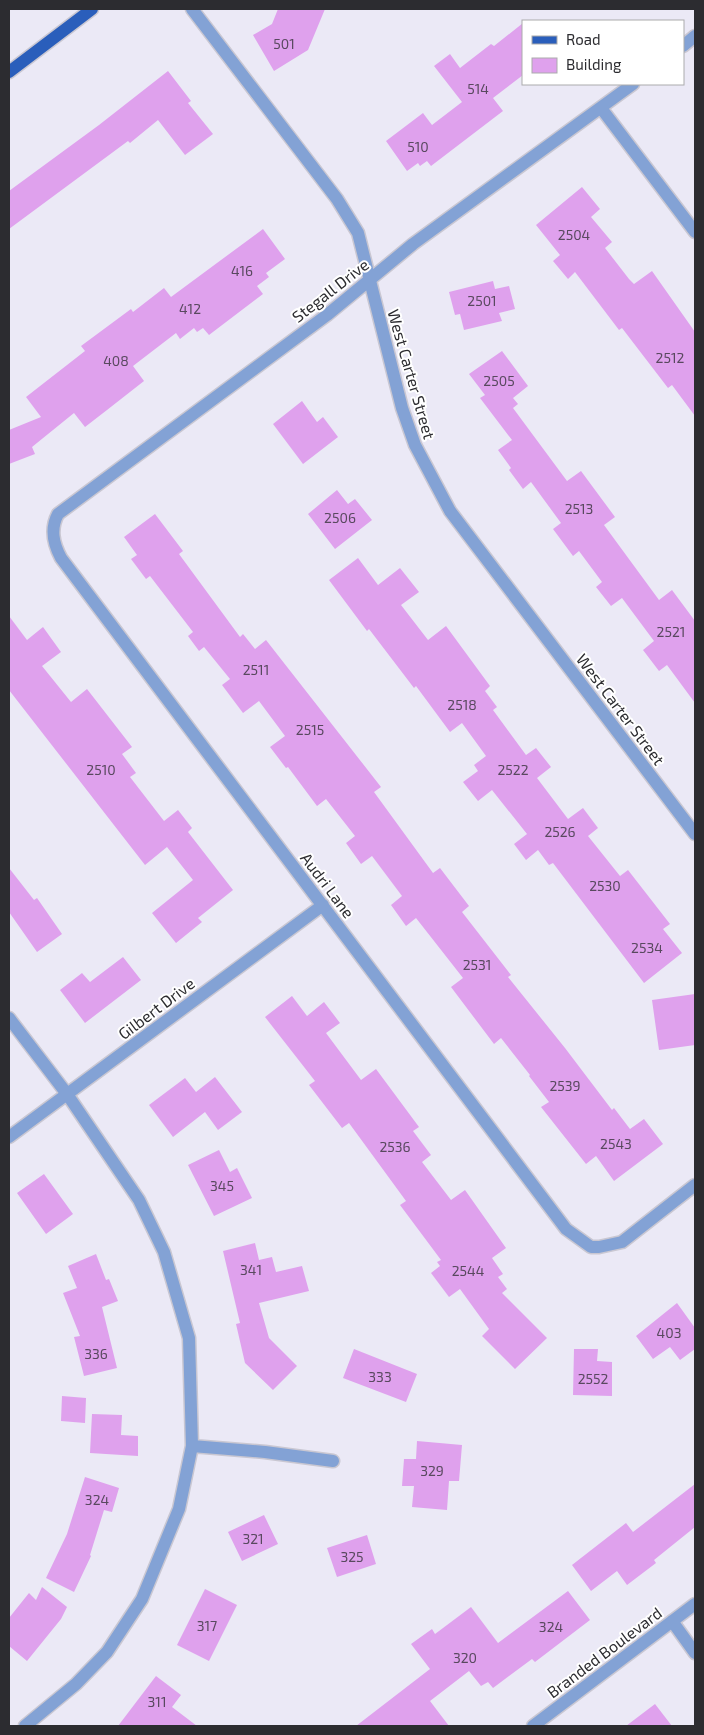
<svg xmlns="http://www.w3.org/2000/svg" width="704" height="1735" font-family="'Exo 2',sans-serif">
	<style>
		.building { fill: #dfa1ed }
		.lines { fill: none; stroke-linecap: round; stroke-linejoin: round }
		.minor-casing { stroke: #c9c7d2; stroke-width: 15 }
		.major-casing { stroke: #c9c7d2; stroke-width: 15 }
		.minor { stroke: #83a2d5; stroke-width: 12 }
		.major { stroke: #2a5ebb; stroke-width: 12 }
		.labels { text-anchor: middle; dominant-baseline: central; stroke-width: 4; stroke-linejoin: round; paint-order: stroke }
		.number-label { font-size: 14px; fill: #59495f }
		.street-label { font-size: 16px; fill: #2c2c30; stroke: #fff }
	</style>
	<rect width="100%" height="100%" fill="#ebe9f6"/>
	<path class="building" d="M 278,9 L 325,9 L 308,50 L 274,71 L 253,35 L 272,24 Z
		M 523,23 L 523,75 L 493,98 L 503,111 L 431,166 L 427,161 L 420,166 L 418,163 L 407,171 L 386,141 L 423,113 L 432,125 L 462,102 L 434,66 L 450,54 L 460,68 L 491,44 L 494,46 Z
		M 168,71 L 191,101 L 188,103 L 213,134 L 185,155 L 158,120 L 130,143 L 128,141 L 9,229 L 9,191 L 99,125 Z
		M 582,187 L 600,209 L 591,217 L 612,242 L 605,248 L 629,279 L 634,284 L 652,271 L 695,332 L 695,416 L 672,385 L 668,388 L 622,328 L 619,330 L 575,272 L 568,279 L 553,261 L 560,255 L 536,225 Z
		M 263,229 L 285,259 L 266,273 L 269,277 L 257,286 L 263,294 L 209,335 L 203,328 L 197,332 L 194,328 L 180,339 L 176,333 L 133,366 L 144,381 L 107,410 L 85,427 L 74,413 L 32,447 L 35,454 L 9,464 L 9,430 L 41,417 L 26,397 L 85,351 L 81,346 L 131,309 L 133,312 L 164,288 L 171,297 Z
		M 493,281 L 495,289 L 509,286 L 515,309 L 499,313 L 502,321 L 464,330 L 460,314 L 455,315 L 449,292 Z
		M 502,351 L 528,386 L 513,398 L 518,404 L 513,408 L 567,481 L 581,471 L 615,517 L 604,525 L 659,600 L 672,590 L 695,621 L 695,703 L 667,665 L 659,671 L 643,650 L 654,641 L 622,598 L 611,606 L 596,587 L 602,582 L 579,551 L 573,556 L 553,529 L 561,523 L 531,482 L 523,489 L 509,470 L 511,468 L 498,450 L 512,440 L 480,398 L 485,395 L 469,374 Z
		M 302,401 L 317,422 L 323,417 L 338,437 L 303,464 L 273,424 Z
		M 337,490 L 348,504 L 355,499 L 372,520 L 335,549 L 308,514 Z
		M 155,514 L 183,551 L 179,554 L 240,637 L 243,634 L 255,649 L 266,640 L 381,787 L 374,792 L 433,873 L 440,868 L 469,906 L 462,912 L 511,975 L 508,977 L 565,1048 L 612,1110 L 614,1108 L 630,1129 L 644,1119 L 663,1144 L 614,1181 L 596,1156 L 586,1164 L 541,1107 L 549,1102 L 529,1076 L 530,1075 L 501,1038 L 494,1044 L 451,987 L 463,978 L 416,918 L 406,926 L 391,905 L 402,896 L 372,856 L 361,864 L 346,843 L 355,836 L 326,799 L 317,806 L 288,767 L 286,768 L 270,747 L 285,736 L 259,701 L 243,713 L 222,685 L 230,679 L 204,647 L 199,651 L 188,636 L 193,632 L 150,576 L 146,579 L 131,559 L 137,555 L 124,537 Z
		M 358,558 L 378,585 L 400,568 L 419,592 L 401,605 L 428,640 L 446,626 L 490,686 L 485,691 L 497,707 L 493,710 L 526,755 L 536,748 L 551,767 L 537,778 L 568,819 L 583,808 L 598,828 L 588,836 L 620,876 L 628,870 L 670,924 L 663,929 L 682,953 L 644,983 L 553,863 L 549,865 L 538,850 L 526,860 L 514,844 L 527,834 L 492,790 L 478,801 L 463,782 L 478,771 L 474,765 L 486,756 L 462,723 L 450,732 L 416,686 L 414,688 L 369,629 L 367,631 L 329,580 Z
		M 9,616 L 27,640 L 43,627 L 61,652 L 42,666 L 71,702 L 87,689 L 132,747 L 122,754 L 136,773 L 130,777 L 164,821 L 178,810 L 192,828 L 188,832 L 233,890 L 198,918 L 202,922 L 176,943 L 152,913 L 193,880 L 167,847 L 145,865 L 9,690 Z
		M 9,868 L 34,900 L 37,898 L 62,934 L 37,952 L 9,912 Z
		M 123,957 L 141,980 L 85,1023 L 60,990 L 82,973 L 90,982 Z
		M 695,994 L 695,1045 L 659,1050 L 652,1000 Z
		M 292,996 L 307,1016 L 324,1002 L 340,1023 L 326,1033 L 361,1080 L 376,1069 L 419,1127 L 413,1131 L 431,1155 L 422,1162 L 451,1200 L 465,1190 L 506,1248 L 492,1258 L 503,1274 L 498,1277 L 507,1289 L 502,1293 L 547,1338 L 515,1369 L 482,1336 L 489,1329 L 460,1289 L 449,1297 L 431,1273 L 440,1266 L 437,1262 L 441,1260 L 400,1205 L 406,1201 L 349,1123 L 342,1128 L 309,1085 L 315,1081 L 265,1017 Z
		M 215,1077 L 242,1112 L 218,1130 L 205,1112 L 173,1137 L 149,1105 L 185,1078 L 196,1092 Z
		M 219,1150 L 230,1172 L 237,1168 L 252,1198 L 214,1216 L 188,1165 Z
		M 44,1174 L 73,1214 L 46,1234 L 17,1193 Z
		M 255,1243 L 259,1260 L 272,1257 L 276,1272 L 302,1266 L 309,1291 L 259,1303 L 269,1338 L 297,1366 L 273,1390 L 245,1363 L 236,1324 L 240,1323 L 223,1251 Z
		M 96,1254 L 106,1280 L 109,1279 L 118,1301 L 102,1307 L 117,1368 L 84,1376 L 74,1337 L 80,1336 L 63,1293 L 77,1288 L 68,1266 Z
		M 677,1303 L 695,1328 L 695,1349 L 680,1360 L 670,1347 L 653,1359 L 636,1336 Z
		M 354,1349 L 417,1374 L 406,1402 L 343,1378 Z
		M 574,1349 L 598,1349 L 597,1361 L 612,1362 L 612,1396 L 573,1395 Z
		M 62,1396 L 86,1398 L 85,1423 L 61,1421 Z
		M 92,1414 L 122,1415 L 121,1435 L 138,1436 L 138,1456 L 90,1453 Z
		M 417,1441 L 462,1445 L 459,1481 L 449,1481 L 447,1510 L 412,1507 L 414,1486 L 402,1486 L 404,1459 L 416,1459 Z
		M 85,1477 L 119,1488 L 112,1512 L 104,1510 L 90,1555 L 91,1556 L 74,1592 L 46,1578 L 67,1534 Z
		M 695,1484 L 695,1527 L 654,1560 L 656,1563 L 627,1585 L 617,1571 L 591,1591 L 572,1565 L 626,1523 L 633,1532 Z
		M 264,1515 L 278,1544 L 242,1561 L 228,1532 Z
		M 367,1535 L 376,1564 L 337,1577 L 327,1548 Z
		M 42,1587 L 67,1607 L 61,1619 L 27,1661 L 9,1646 L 9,1618 L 29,1593 L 36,1600 Z
		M 205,1589 L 237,1605 L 209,1661 L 177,1645 Z
		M 568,1591 L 590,1620 L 535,1662 L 532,1659 L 493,1688 L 488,1682 L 481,1686 L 469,1671 L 430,1701 L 449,1726 L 356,1726 L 430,1669 L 411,1644 L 432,1629 L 435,1634 L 471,1607 L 498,1643 Z
		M 156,1676 L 181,1695 L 172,1707 L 197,1726 L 118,1726 Z
		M 655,1704 L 672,1726 L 626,1726 Z"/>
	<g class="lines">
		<defs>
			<path id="minor" d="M 192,9 L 337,199 L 358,233 L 402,408 L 415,445 L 450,511 L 695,834
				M 683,46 L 695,36
				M 633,84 L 413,244 L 327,315 L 58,514 C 50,529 53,543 61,558 L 566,1229 L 591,1247 L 599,1247 L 622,1242 L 695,1185
				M 601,108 L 695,232
				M 9,1018 L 67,1094 L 139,1200 L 164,1252 L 189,1338 L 192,1446 L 179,1509 L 142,1599 L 107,1652 L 76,1684 L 25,1726
				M 9,1137 L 323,905
				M 192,1446 L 265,1452 L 333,1461
				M 672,1621 L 695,1653
				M 533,1726 L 695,1604"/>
			<path id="major" d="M 9,72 L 92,9"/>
		</defs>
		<use href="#minor" class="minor-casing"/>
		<use href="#major" class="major-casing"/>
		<use href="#minor" class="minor"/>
		<use href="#major" class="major"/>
	</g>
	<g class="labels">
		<g class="number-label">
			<text x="284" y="43">501</text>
			<text x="478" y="88">514</text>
			<text x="418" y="146">510</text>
			<text x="574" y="234">2504</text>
			<text x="242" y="270">416</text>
			<text x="482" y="300">2501</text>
			<text x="190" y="308">412</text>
			<text x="670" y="357">2512</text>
			<text x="116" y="360">408</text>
			<text x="499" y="380">2505</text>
			<text x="579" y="508">2513</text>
			<text x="340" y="517">2506</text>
			<text x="671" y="631">2521</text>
			<text x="256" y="669">2511</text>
			<text x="462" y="704">2518</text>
			<text x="310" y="729">2515</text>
			<text x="101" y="769">2510</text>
			<text x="513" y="769">2522</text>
			<text x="560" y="831">2526</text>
			<text x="605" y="885">2530</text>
			<text x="647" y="947">2534</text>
			<text x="477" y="964">2531</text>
			<text x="565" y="1085">2539</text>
			<text x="616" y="1143">2543</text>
			<text x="395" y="1146">2536</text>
			<text x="222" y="1185">345</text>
			<text x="251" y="1269">341</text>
			<text x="468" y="1270">2544</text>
			<text x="669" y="1332">403</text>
			<text x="96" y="1353">336</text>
			<text x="380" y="1376">333</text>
			<text x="593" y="1378">2552</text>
			<text x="432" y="1470">329</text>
			<text x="97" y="1499">324</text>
			<text x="253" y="1538">321</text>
			<text x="352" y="1556">325</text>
			<text x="207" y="1625">317</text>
			<text x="551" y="1626">324</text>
			<text x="465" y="1657">320</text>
			<text x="157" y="1701">311</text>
		</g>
		<g class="street-label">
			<text transform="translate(330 290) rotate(-38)">Stegall Drive</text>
			<text transform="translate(412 374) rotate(74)">West Carter Street</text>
			<text transform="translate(621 709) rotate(53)">West Carter Street</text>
			<text transform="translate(328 885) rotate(53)">Audri Lane</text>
			<text transform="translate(156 1008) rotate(-37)">Gilbert Drive</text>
			<text transform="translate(604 1652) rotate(-37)">Branded Boulevard</text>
		</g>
	</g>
	<rect width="704" height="1735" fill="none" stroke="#2c2c30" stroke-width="20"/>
	<rect x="522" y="20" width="162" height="65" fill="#ffffff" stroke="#ababac"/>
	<rect x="532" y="36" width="25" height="8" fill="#2a5ebb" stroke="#ababac"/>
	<text x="566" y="45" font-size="15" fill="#2c2c30">Road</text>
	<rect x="532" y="58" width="25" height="15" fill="#dfa1ed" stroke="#ababac"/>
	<text x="566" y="70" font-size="15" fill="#2c2c30">Building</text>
</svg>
